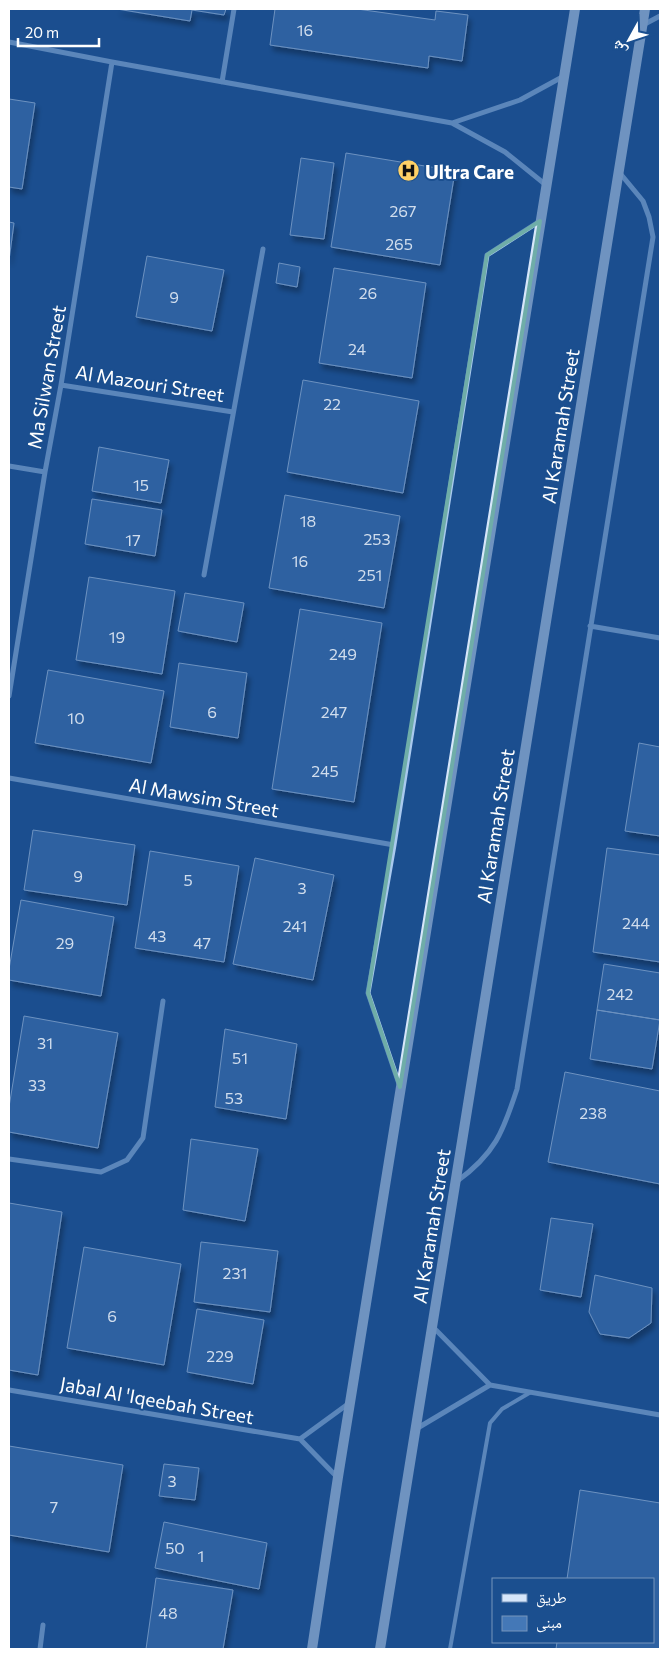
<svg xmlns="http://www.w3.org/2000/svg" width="669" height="1658" font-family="Commissioner,'Noto Naskh Arabic',sans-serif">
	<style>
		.building { fill: #4478b7; stroke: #cfe3fa; filter: url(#shadow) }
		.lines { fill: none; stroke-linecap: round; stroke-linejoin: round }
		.lane { stroke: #a9c9ee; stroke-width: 4 }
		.street { stroke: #a9c9ee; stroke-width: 5 }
		.secondary { stroke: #d6e6fa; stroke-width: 10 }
		.marked { fill: none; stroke: #6fada8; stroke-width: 4; stroke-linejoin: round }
		.labels { text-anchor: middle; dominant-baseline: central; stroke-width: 4; stroke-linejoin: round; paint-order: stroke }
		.number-label { font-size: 16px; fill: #d0dded }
		.poi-label { font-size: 19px; font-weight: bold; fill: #fff; stroke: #1b4f8f; text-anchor: start }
		.street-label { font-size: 19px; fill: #fff; stroke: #1b4f8f }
	</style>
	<defs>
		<filter id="shadow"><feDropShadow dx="3" dy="5.5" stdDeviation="2.5" flood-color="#0009"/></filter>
	</defs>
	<rect width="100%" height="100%" fill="#1b4f8f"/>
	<path class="building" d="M 117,9 L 226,9 L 224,15 L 192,10 L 190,21 Z
		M 275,9 L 357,9 L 435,20 L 436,11 L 468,15 L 462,61 L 429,56 L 428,68 L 270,45 Z
		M 9,99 L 35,103 L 22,189 L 9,187 Z
		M 346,153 L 455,171 L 440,265 L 331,247 Z
		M 301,158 L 334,163 L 324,239 L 290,235 Z
		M 9,222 L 14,223 L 9,260 Z
		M 147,256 L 224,270 L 212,331 L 136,317 Z
		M 279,263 L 300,267 L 297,287 L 276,283 Z
		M 334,268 L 426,283 L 412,378 L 319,363 Z
		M 303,380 L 419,401 L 403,493 L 287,472 Z
		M 99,447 L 169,460 L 161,503 L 92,491 Z
		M 285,495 L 400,516 L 384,608 L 269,588 Z
		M 92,499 L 162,510 L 155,556 L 85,544 Z
		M 89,577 L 175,591 L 162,674 L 76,660 Z
		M 185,593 L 244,603 L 237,642 L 178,631 Z
		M 300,609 L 382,623 L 354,802 L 272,789 Z
		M 179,663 L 247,673 L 238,738 L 170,727 Z
		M 48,670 L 164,691 L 151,763 L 35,743 Z
		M 639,743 L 660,747 L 660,836 L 625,831 Z
		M 33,830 L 135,845 L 127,905 L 24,890 Z
		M 607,848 L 660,855 L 660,962 L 593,952 Z
		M 150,851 L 239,866 L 224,962 L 135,948 Z
		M 255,858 L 334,875 L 313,980 L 233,964 Z
		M 21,900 L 114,917 L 101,996 L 9,980 L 9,969 Z
		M 604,964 L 660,973 L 660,1020 L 597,1010 Z
		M 597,1010 L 660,1020 L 652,1069 L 590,1059 Z
		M 24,1016 L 118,1033 L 98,1148 L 9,1132 L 9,1107 Z
		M 225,1029 L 297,1044 L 286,1119 L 215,1107 Z
		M 565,1072 L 660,1091 L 660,1184 L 548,1162 Z
		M 191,1139 L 258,1149 L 245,1221 L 183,1210 Z
		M 9,1203 L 62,1212 L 38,1375 L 9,1370 Z
		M 551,1218 L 593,1224 L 581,1297 L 540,1290 Z
		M 201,1242 L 278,1251 L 270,1312 L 194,1302 Z
		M 84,1247 L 181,1264 L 164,1365 L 67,1348 Z
		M 595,1275 L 652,1288 L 651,1323 L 629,1338 L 600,1334 L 589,1312 Z
		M 197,1309 L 264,1320 L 253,1384 L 187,1372 Z
		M 9,1446 L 123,1465 L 109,1552 L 9,1535 Z
		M 164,1464 L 199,1468 L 195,1500 L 159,1496 Z
		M 580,1490 L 660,1503 L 660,1649 L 556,1649 L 557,1642 L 653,1642 L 653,1579 L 567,1579 Z
		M 164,1522 L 267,1543 L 259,1589 L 155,1568 Z
		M 156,1578 L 233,1590 L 223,1649 L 146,1649 Z"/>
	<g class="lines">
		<path class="lane" d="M 450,1649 L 490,1423 L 502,1409 L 531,1392"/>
		<path class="street" d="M 643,25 L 660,16
			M 9,42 L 112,62 L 452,123 L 505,152 L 546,185
			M 222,82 L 234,9
			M 452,123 L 520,100 L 564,76
			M 61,385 L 233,412
			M 9,466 L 45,472
			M 204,575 L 263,249
			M 590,626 L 660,638
			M 9,696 L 45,472 L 61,385 L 112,62
			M 9,778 L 394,845
			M 399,1084 L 368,993 L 394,845 L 487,255 L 540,221
			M 9,1159 L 101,1172 L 127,1160 L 143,1138 L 163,1001
			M 456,1182 C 495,1154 503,1132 517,1089 L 653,237 L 649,217 L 643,201 L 619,172
			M 433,1327 L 490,1385 L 660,1415
			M 9,1390 L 300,1439 L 337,1477
			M 416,1429 L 490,1385
			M 300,1439 L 348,1404
			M 40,1649 L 43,1625"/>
		<path class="secondary" d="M 312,1649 L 338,1477 L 575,9
			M 380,1649 L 645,9"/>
	</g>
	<path d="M0 0H669V1658H0ZM 540,221 L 400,1087 L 368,993 L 487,255 Z" fill="#1b4f8f" fill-opacity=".55" fill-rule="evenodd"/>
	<path class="marked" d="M 540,221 L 400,1087 L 368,993 L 487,255 Z"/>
	<defs>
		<symbol id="hospital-disc" viewBox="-11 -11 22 22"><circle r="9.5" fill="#ffd166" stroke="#1b4f8f"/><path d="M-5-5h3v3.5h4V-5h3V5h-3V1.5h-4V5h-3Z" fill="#111"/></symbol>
	</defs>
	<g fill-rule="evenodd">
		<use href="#hospital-disc" x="396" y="158" width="25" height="25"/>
	</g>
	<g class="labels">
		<g class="number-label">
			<text x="305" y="29">16</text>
			<text x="403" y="210">267</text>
			<text x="399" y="243">265</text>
			<text x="368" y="292">26</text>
			<text x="174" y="296">9</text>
			<text x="357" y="348">24</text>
			<text x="332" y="403">22</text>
			<text x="141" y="484">15</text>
			<text x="308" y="520">18</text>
			<text x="377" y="538">253</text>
			<text x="133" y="539">17</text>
			<text x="300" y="560">16</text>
			<text x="370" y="574">251</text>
			<text x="117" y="636">19</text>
			<text x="343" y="653">249</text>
			<text x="212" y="711">6</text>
			<text x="334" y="711">247</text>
			<text x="76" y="717">10</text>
			<text x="325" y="770">245</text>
			<text x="78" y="875">9</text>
			<text x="188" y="879">5</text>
			<text x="302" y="887">3</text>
			<text x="636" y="922">244</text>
			<text x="295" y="925">241</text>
			<text x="157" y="935">43</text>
			<text x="65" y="942">29</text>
			<text x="202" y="942">47</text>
			<text x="620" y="993">242</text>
			<text x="45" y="1042">31</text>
			<text x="240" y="1057">51</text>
			<text x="37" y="1084">33</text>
			<text x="234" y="1097">53</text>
			<text x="593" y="1112">238</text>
			<text x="235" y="1272">231</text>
			<text x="112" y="1315">6</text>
			<text x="220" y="1355">229</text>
			<text x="172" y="1480">3</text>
			<text x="54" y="1506">7</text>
			<text x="175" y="1547">50</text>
			<text x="201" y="1555">1</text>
			<text x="168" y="1612">48</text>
		</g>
		<g class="poi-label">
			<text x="425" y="171">Ultra Care</text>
		</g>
		<g class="street-label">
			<text transform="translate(46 377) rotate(-80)">Ma Silwan Street</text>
			<text transform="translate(150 383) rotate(9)">Al Mazouri Street</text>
			<text transform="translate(560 426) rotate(-81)">Al Karamah Street</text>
			<text transform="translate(204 797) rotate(10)">Al Mawsim Street</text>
			<text transform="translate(495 826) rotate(-81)">Al Karamah Street</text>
			<text transform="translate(431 1226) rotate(-81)">Al Karamah Street</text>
			<text transform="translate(157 1400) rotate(10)">Jabal Al 'Iqeebah Street</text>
		</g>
	</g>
	<rect width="669" height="1658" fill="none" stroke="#ffffff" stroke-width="20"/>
	<rect x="492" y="1578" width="162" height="65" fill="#1b4f8f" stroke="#7695bc"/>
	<rect x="502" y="1594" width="25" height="8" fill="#d6e6fa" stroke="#7695bc"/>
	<text x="536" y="1603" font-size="15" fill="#ffffff">طريق</text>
	<rect x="502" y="1616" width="25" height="15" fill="#4478b7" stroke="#7695bc"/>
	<text x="536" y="1628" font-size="15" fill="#ffffff">مبنى</text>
	<g transform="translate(629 40) rotate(230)" stroke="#1b4f8f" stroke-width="4" paint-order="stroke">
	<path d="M0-4L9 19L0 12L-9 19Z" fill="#ffffff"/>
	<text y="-8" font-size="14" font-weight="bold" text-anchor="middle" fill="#ffffff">ش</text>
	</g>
	<path d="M18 38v8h81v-8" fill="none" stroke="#ffffff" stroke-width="2.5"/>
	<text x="25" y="38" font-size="15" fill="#ffffff" stroke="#1b4f8f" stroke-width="4" paint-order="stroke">20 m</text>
</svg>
